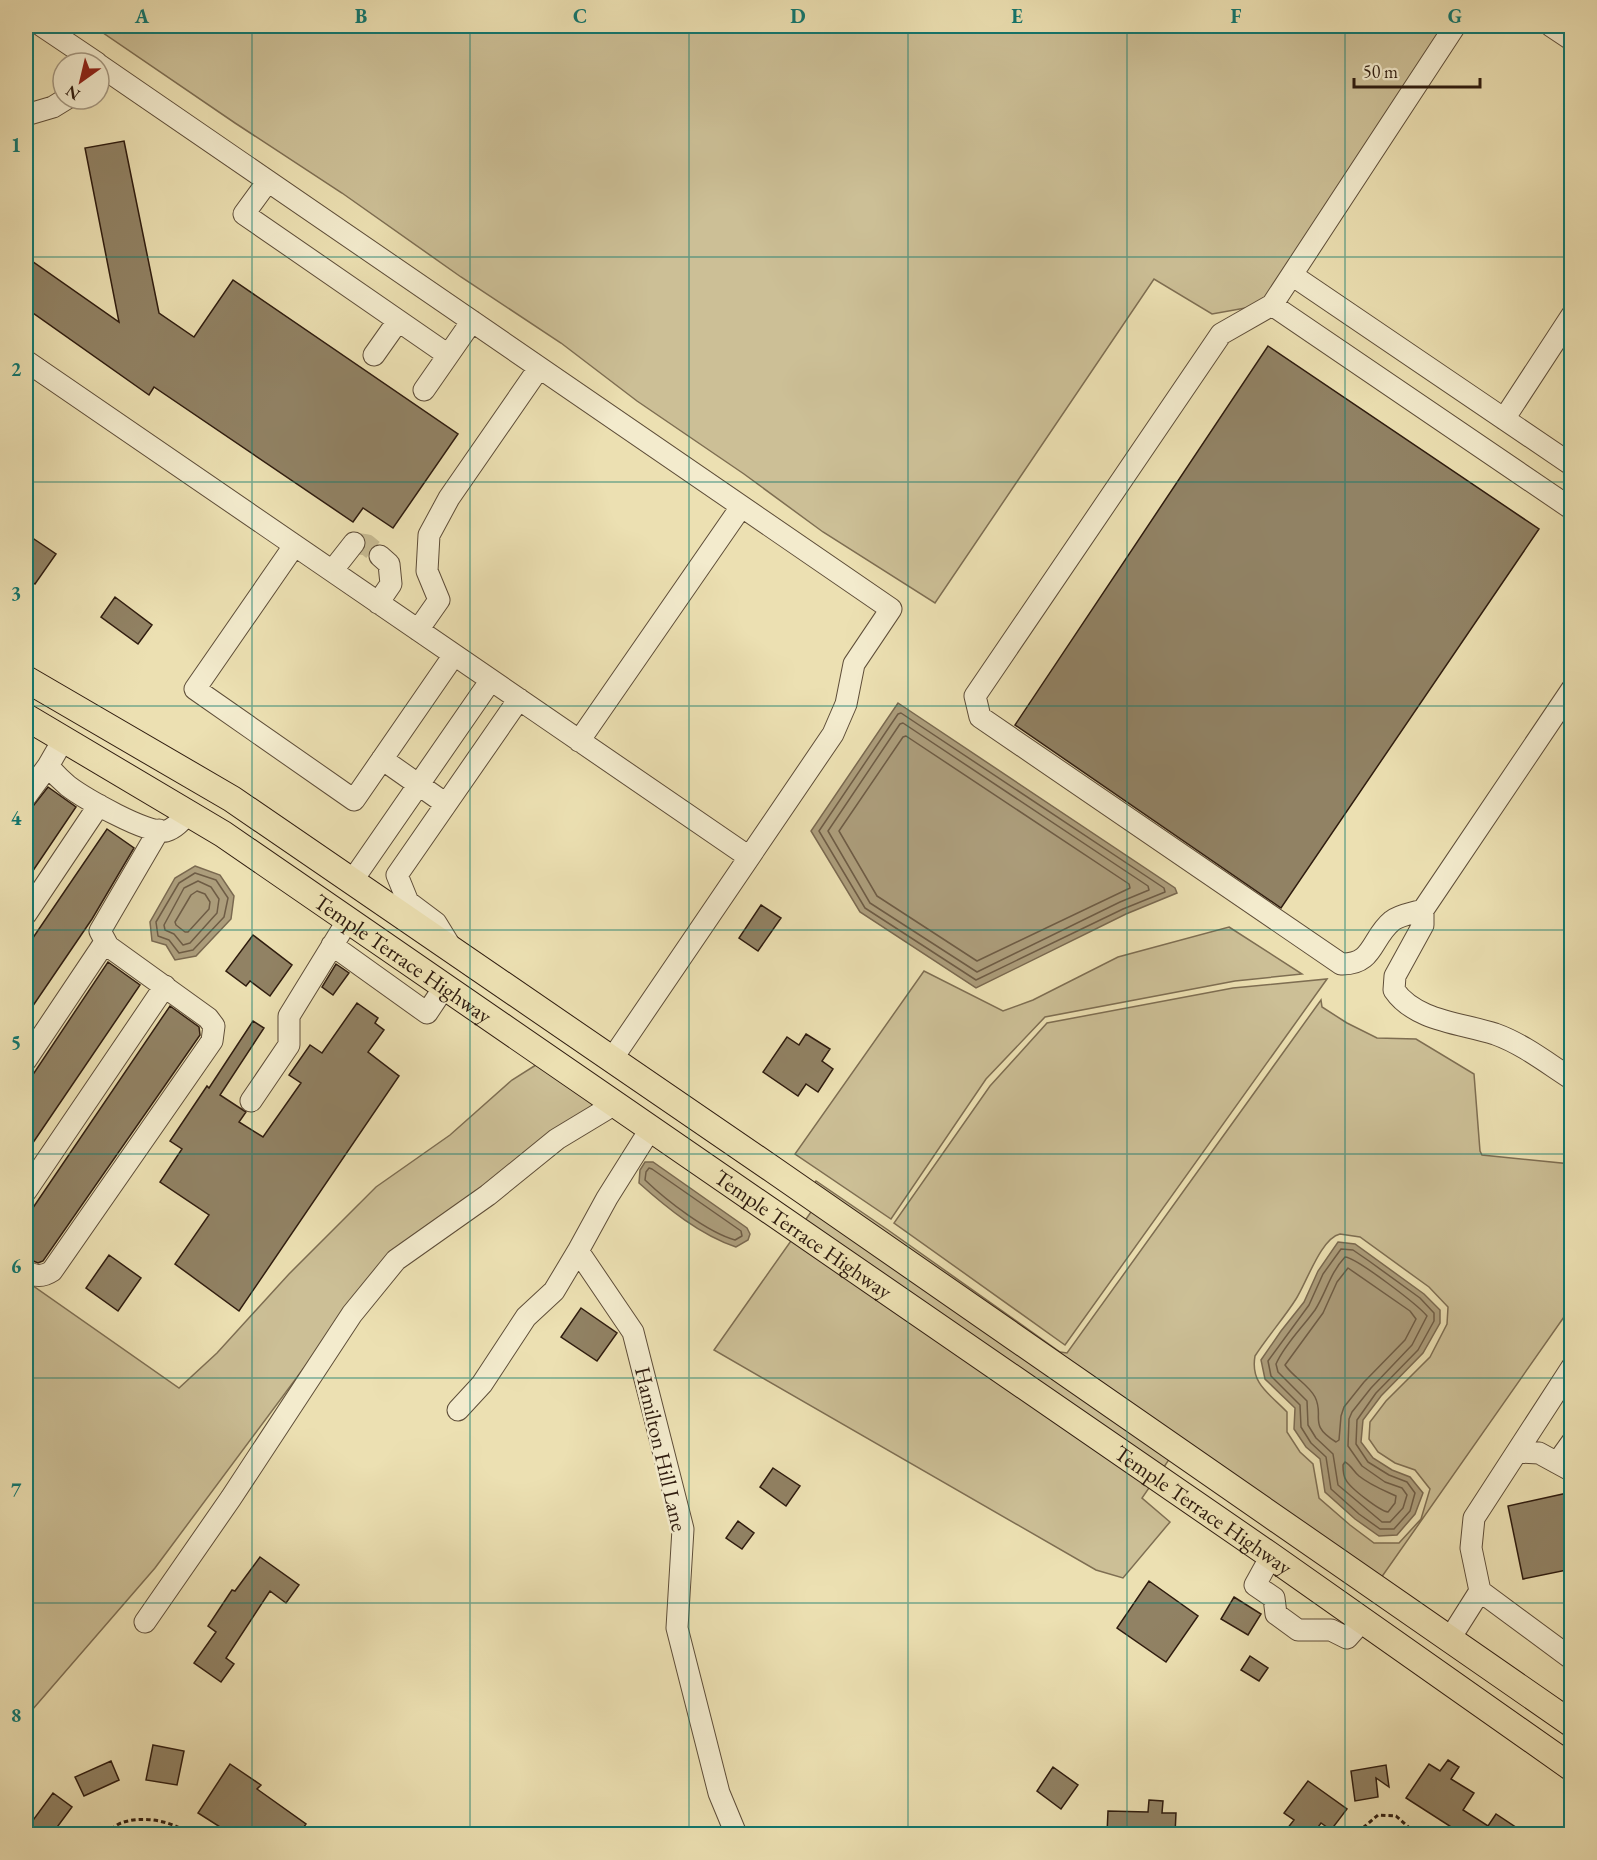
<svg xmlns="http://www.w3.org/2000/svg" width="1597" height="1860" font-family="'EB Garamond',serif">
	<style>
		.green { fill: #ccbf96; stroke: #7e6e52; stroke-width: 1.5; fill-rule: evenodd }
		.water { fill: #ac9d7b; stroke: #7a6950; stroke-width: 1.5 }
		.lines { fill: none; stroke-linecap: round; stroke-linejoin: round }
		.shore { stroke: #6e5c45; stroke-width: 1.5 }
		.building { fill: #918264; stroke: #2f1c0f; stroke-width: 1.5 }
		.minor-tunnel { stroke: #c6b991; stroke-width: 21; stroke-dasharray: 21 10; stroke-linecap: butt }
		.minor-casing { stroke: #5e4d38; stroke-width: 23 }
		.major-casing { stroke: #2f1c0f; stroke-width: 28 }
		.path { stroke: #2f1c0f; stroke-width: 3; stroke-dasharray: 4.5 3; stroke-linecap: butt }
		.minor { stroke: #f3ebcd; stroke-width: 21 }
		.major { stroke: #ece0b2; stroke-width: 26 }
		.grid { fill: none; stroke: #0f766e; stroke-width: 1.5; stroke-opacity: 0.55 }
		.labels { text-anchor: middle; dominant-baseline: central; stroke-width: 5; stroke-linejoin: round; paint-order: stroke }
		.street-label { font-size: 22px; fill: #2f1c0f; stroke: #f3ebcd }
		.neatline { fill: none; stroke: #0f766e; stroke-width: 2 }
		.grid-label { font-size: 20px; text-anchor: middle; font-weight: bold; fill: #0f766e }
	</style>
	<rect width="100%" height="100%" fill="#ece0b2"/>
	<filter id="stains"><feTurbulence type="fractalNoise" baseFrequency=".00333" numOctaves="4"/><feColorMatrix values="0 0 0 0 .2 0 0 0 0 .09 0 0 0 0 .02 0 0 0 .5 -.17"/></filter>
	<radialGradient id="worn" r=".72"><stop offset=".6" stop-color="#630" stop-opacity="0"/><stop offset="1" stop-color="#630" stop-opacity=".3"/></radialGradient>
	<path class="green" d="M 93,26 L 1451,26 L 1262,305 L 1212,314 L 1154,279 L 935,603 L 823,532 L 744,474 L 637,401 L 561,343 L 461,277 L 342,193 L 235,123 Z
		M 1229,927 L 1302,974 L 1235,981 L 1045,1017 L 986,1079 L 891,1219 L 795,1154 L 924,971 L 1003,1011 L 1033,1000 L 1118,957 Z
		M 1327,979 L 1065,1345 L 894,1223 L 990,1086 L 1047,1023 L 1233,988 Z
		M 1321,1000 L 1322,1007 L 1347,1023 L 1377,1038 L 1416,1039 L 1474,1074 L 1480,1151 L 1482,1155 L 1571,1164 L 1571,1307 L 1381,1578 L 813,1185 L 816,1181 L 888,1230 L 1060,1352 L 1067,1353 ZM 1340,1234 L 1360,1237 L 1429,1287 L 1448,1307 L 1447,1324 L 1430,1357 L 1386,1401 L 1370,1422 L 1369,1439 L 1378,1452 L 1395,1463 L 1415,1470 L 1430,1489 L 1421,1519 L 1399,1543 L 1374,1543 L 1350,1525 L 1319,1498 L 1313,1464 L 1300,1452 L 1287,1432 L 1287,1412 C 1270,1394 1250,1384 1255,1356 C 1268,1336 1284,1318 1296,1299 C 1306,1284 1321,1238 1340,1234 Z
		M 539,1063 L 592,1099 L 599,1113 L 456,1221 L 361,1303 L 315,1353 L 155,1568 L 26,1717 L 26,1281 L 179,1388 L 217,1353 L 289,1274 L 376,1187 L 450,1135 L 512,1080 Z
		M 813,1209 L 1170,1458 L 1162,1470 L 804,1222 Z
		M 793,1238 L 1151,1485 L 1142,1498 L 1170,1522 L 1123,1578 L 1096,1570 L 714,1350 Z"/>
	<path class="water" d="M 898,703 L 1175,888 L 1177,893 L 1126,914 L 976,988 L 860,912 L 811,831 Z
		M 195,866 L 220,875 L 234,896 L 231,919 L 196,956 L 175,960 L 166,945 L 152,941 L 150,922 L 175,878 Z
		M 645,1162 L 653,1162 L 747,1228 L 750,1234 L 748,1240 L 736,1247 C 700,1235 667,1208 639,1183 L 640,1170 Z
		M 1338,1242 L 1355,1244 L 1424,1294 L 1440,1310 L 1440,1323 L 1423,1353 L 1381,1396 L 1363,1420 L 1361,1442 L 1373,1458 L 1392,1470 L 1410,1477 L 1423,1493 L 1415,1514 L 1397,1535 L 1379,1536 L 1355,1519 L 1325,1492 L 1320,1459 L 1306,1447 L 1294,1429 L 1295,1408 L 1265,1379 L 1261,1360 L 1281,1331 L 1304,1302 L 1318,1271 Z"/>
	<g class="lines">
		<path class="shore" d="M 901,713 L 1164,888 L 1165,892 L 1123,909 L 976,980 L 865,908 L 819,831 L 898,714 Z
			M 903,723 L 1148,886 L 1149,890 L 1120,902 L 977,972 L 870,903 L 828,831 L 900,724 Z
			M 906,736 L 1129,884 L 1130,888 L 977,961 L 877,896 L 839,831 L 903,737 Z
			M 195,873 L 216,880 L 228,898 L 224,917 L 193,950 L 179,953 L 169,940 L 158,936 L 156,922 L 179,883 Z
			M 198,881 L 211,887 L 219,899 L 217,913 L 190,943 L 183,945 L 174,934 L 165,930 L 164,925 L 184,888 Z
			M 197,891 L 205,894 L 210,902 L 209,909 L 188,932 L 185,932 L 176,925 L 175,922 L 191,895 Z
			M 649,1168 L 652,1169 L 741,1231 L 742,1236 L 735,1240 C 707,1232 667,1201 645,1180 L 646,1172 Z
			M 1341,1249 L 1353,1250 L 1369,1261 L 1420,1298 L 1434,1313 L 1434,1321 L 1418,1350 L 1376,1393 L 1357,1420 L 1356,1444 L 1368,1462 L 1389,1475 L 1407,1482 L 1415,1493 L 1410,1511 L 1394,1529 L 1380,1529 L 1359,1514 L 1331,1489 L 1326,1457 L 1311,1443 L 1301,1427 L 1300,1405 L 1271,1376 L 1268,1361 L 1309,1305 L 1323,1274 Z
			M 1345,1257 C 1357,1258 1418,1305 1427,1316 L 1412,1345 L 1371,1388 L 1352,1412 L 1349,1419 L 1348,1446 L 1362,1466 L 1385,1482 L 1402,1488 L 1407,1495 L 1403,1508 L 1390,1522 L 1382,1522 L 1338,1485 L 1333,1454 L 1316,1438 L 1308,1425 L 1307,1401 L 1278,1372 L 1276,1364 C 1285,1344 1302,1328 1315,1310 C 1326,1293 1330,1273 1345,1257 Z
			M 1348,1268 L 1410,1311 L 1416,1319 L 1405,1340 L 1364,1382 L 1344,1407 L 1341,1416 L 1339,1440 L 1336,1442 C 1307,1424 1325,1417 1315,1397 C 1308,1384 1293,1377 1285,1365 L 1323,1313 L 1337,1282 Z
			M 1345,1462 C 1351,1465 1354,1472 1359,1476 C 1370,1485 1383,1490 1396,1496 L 1395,1503 L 1388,1512 C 1380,1511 1350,1488 1346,1480 C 1343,1476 1343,1469 1343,1465 Z"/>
	</g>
	<path class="building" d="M 124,141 L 159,313 L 194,337 L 233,280 L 458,434 L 393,528 L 363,508 L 353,522 L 154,387 L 149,395 L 26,308 L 26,257 L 119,322 L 85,148 Z
		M 1268,346 L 1539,529 L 1281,908 L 1015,725 Z
		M 34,539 L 56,554 L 35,584 L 26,578 L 26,551 Z
		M 115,597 L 152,625 L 138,644 L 101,617 Z
		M 48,787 L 76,807 L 26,881 L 26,815 Z
		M 107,829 L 134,848 L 92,919 L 26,1016 L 26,948 Z
		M 761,905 L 781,918 L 758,951 L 739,938 Z
		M 253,935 L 292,965 L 270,996 L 250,981 L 246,986 L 226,971 Z
		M 108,962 L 140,985 L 26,1153 L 26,1085 Z
		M 336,964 L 349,973 L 333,995 L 322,987 Z
		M 357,1003 L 378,1018 L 375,1023 L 384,1030 L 368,1052 L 399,1076 L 239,1311 L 175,1264 L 209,1215 L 160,1182 L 182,1149 L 170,1141 L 207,1086 L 209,1088 L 253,1021 L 264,1028 L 220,1095 L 246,1112 L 239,1122 L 263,1137 L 301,1083 L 289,1075 L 310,1045 L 322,1053 Z
		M 170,1006 L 199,1027 L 200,1035 L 43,1261 L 38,1263 L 26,1258 L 26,1218 Z
		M 806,1034 L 830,1049 L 822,1061 L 833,1069 L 818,1092 L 806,1084 L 798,1096 L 763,1072 L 787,1037 L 799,1045 Z
		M 109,1255 L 141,1278 L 118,1311 L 86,1288 Z
		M 581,1308 L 617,1333 L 597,1361 L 561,1337 Z
		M 773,1468 L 800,1486 L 786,1506 L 760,1487 Z
		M 1572,1492 L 1572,1569 L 1523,1579 L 1508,1506 Z
		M 738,1521 L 754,1533 L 742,1549 L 726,1538 Z
		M 260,1557 L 299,1585 L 286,1603 L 270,1591 L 226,1658 L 234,1664 L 221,1682 L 194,1663 L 216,1632 L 208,1626 L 232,1590 L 235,1591 Z
		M 1149,1581 L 1198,1616 L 1166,1662 L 1117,1628 Z
		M 1234,1597 L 1261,1614 L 1248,1635 L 1221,1619 Z
		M 1250,1656 L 1268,1668 L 1259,1681 L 1241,1670 Z
		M 153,1745 L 184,1751 L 177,1785 L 146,1780 Z
		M 1448,1760 L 1459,1767 L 1451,1779 L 1474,1793 L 1463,1810 L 1488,1826 L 1496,1814 L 1526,1834 L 1462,1834 L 1406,1798 L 1429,1764 L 1440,1771 Z
		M 111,1761 L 119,1780 L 84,1796 L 75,1777 Z
		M 230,1764 L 261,1785 L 257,1789 L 306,1824 L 299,1834 L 231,1834 L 198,1813 Z
		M 1386,1765 L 1389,1787 L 1376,1778 L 1378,1797 L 1355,1801 L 1351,1771 Z
		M 1053,1767 L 1078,1785 L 1061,1809 L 1037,1791 Z
		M 1308,1781 L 1347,1809 L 1331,1830 L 1321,1823 L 1313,1834 L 1283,1834 L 1294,1820 L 1284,1813 Z
		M 53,1793 L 72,1807 L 52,1834 L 37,1834 L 28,1827 Z
		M 1149,1800 L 1163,1801 L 1162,1813 L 1176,1813 L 1175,1834 L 1107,1834 L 1108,1811 L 1148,1812 Z"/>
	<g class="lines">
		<path class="minor-tunnel" d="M 354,543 L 367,545 L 380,556"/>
		<defs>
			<path id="minor" d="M 42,26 L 97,63
				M 1455,26 L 1272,305 L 1221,334 L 975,696 L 980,717 L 1341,964 C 1374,965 1371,938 1392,921 C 1399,915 1414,913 1423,910 L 1572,689
				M 1551,26 L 1572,40
				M 99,65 L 891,609 L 854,664 L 846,704 L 833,734 L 612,1059
				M 26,115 L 53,107 L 66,99
				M 268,181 L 244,214 L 448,355
				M 1292,275 L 1572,465
				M 1272,305 L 1572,509
				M 374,355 L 398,321
				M 26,361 L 749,857
				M 424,390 L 472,321
				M 1504,419 L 1572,315
				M 294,546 L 195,689 L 354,800 L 454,655
				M 332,571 L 354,543
				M 378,603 L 391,584 L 389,564 L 380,556
				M 418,630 L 439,600 L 427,571 L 429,535 L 449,498 L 539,368
				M 63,740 L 48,766 C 54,773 61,780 68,786 C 84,798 148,835 166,831 C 176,828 182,820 188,813
				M 579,741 L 741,507
				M 382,759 L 446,804
				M 26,796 L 48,766
				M 352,881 L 491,680
				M 1423,910 L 1423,925 L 1395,976 L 1394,990 C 1415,1021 1461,1023 1495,1034 C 1523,1044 1547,1063 1572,1079
				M 26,914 L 99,805
				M 332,945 L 427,1013 L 445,986
				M 452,949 L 436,923 L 408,902 L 397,875 L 519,699
				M 26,1060 L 105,942
				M 251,1101 L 289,1045 L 289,1016 L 348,920
				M 651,1128 L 607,1198 L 578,1251 L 633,1332 L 683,1529 L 677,1628 L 719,1793 L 736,1834
				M 26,1191 L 165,986
				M 26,1271 C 35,1277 43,1277 52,1271 L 212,1041 L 214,1026 L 208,1018 L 108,946 L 100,931 L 159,830
				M 458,1410 L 482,1384 L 526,1317 L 554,1291 L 578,1251
				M 1517,1452 L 1539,1453 L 1572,1471
				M 1557,1463 L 1572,1442
				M 1271,1556 L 1255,1585 L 1274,1598 L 1276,1614 L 1298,1630 L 1331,1630 L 1347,1638 L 1363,1620
				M 1480,1591 L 1471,1548 L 1474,1518 L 1572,1367
				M 145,1622 L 231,1498 L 352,1314 L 396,1260 L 488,1195 L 557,1139 L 615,1104
				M 1449,1640 L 1480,1591 L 1572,1659"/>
			<g id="major">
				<path d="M 26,679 L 232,799 L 775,1171 L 1572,1724"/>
				<path id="s1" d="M 26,717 L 223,834 L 1271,1556 L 1572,1768"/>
			</g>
		</defs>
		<use href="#minor" class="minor-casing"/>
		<use href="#major" class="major-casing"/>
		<path class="path" d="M 105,1834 C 110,1831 115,1825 121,1823 C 143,1815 172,1821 190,1834
			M 1359,1834 L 1364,1827 L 1378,1815 L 1396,1816 L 1416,1834"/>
		<use href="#minor" class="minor"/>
		<use href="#major" class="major"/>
	</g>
	<path class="grid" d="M 252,26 L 252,1834M 470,26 L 470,1834M 689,26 L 689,1834M 908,26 L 908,1834M 1127,26 L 1127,1834M 1345,26 L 1345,1834M 26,257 L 1572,257M 26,482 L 1572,482M 26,706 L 1572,706M 26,930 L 1572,930M 26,1154 L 1572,1154M 26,1378 L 1572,1378M 26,1603 L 1572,1603"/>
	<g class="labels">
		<g class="street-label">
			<text stroke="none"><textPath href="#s1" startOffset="448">Temple Terrace Highway</textPath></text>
			<text stroke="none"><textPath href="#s1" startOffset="934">Temple Terrace Highway</textPath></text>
			<text transform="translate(661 1449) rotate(77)">Hamilton Hill Lane</text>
			<text stroke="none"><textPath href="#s1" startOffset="1420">Temple Terrace Highway</textPath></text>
		</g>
	</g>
	<rect width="1597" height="1860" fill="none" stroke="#ece0b2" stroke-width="66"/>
	<g transform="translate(81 81) rotate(214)"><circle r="28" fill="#f3ebcd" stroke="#a59881" stroke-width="1.5"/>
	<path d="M0-4.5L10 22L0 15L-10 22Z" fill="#8f2418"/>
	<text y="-9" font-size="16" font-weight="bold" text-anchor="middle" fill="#2f1c0f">N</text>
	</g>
	<path d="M1354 78v9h126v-9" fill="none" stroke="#2f1c0f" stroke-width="3"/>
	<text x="1363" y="78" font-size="18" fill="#2f1c0f" stroke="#f3ebcd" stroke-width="4.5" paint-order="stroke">50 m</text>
	<rect x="33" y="33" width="1531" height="1794" class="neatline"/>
	<g class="grid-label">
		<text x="142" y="23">A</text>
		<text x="361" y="23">B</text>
		<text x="580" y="23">C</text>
		<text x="798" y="23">D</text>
		<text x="1017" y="23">E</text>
		<text x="1236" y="23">F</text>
		<text x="1455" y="23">G</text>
		<text x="16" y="152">1</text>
		<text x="16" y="376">2</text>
		<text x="16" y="600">3</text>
		<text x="16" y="825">4</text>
		<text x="16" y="1049">5</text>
		<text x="16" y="1273">6</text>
		<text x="16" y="1497">7</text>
		<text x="16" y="1722">8</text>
	</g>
	<rect width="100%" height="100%" filter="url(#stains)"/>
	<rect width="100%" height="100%" fill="url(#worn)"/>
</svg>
